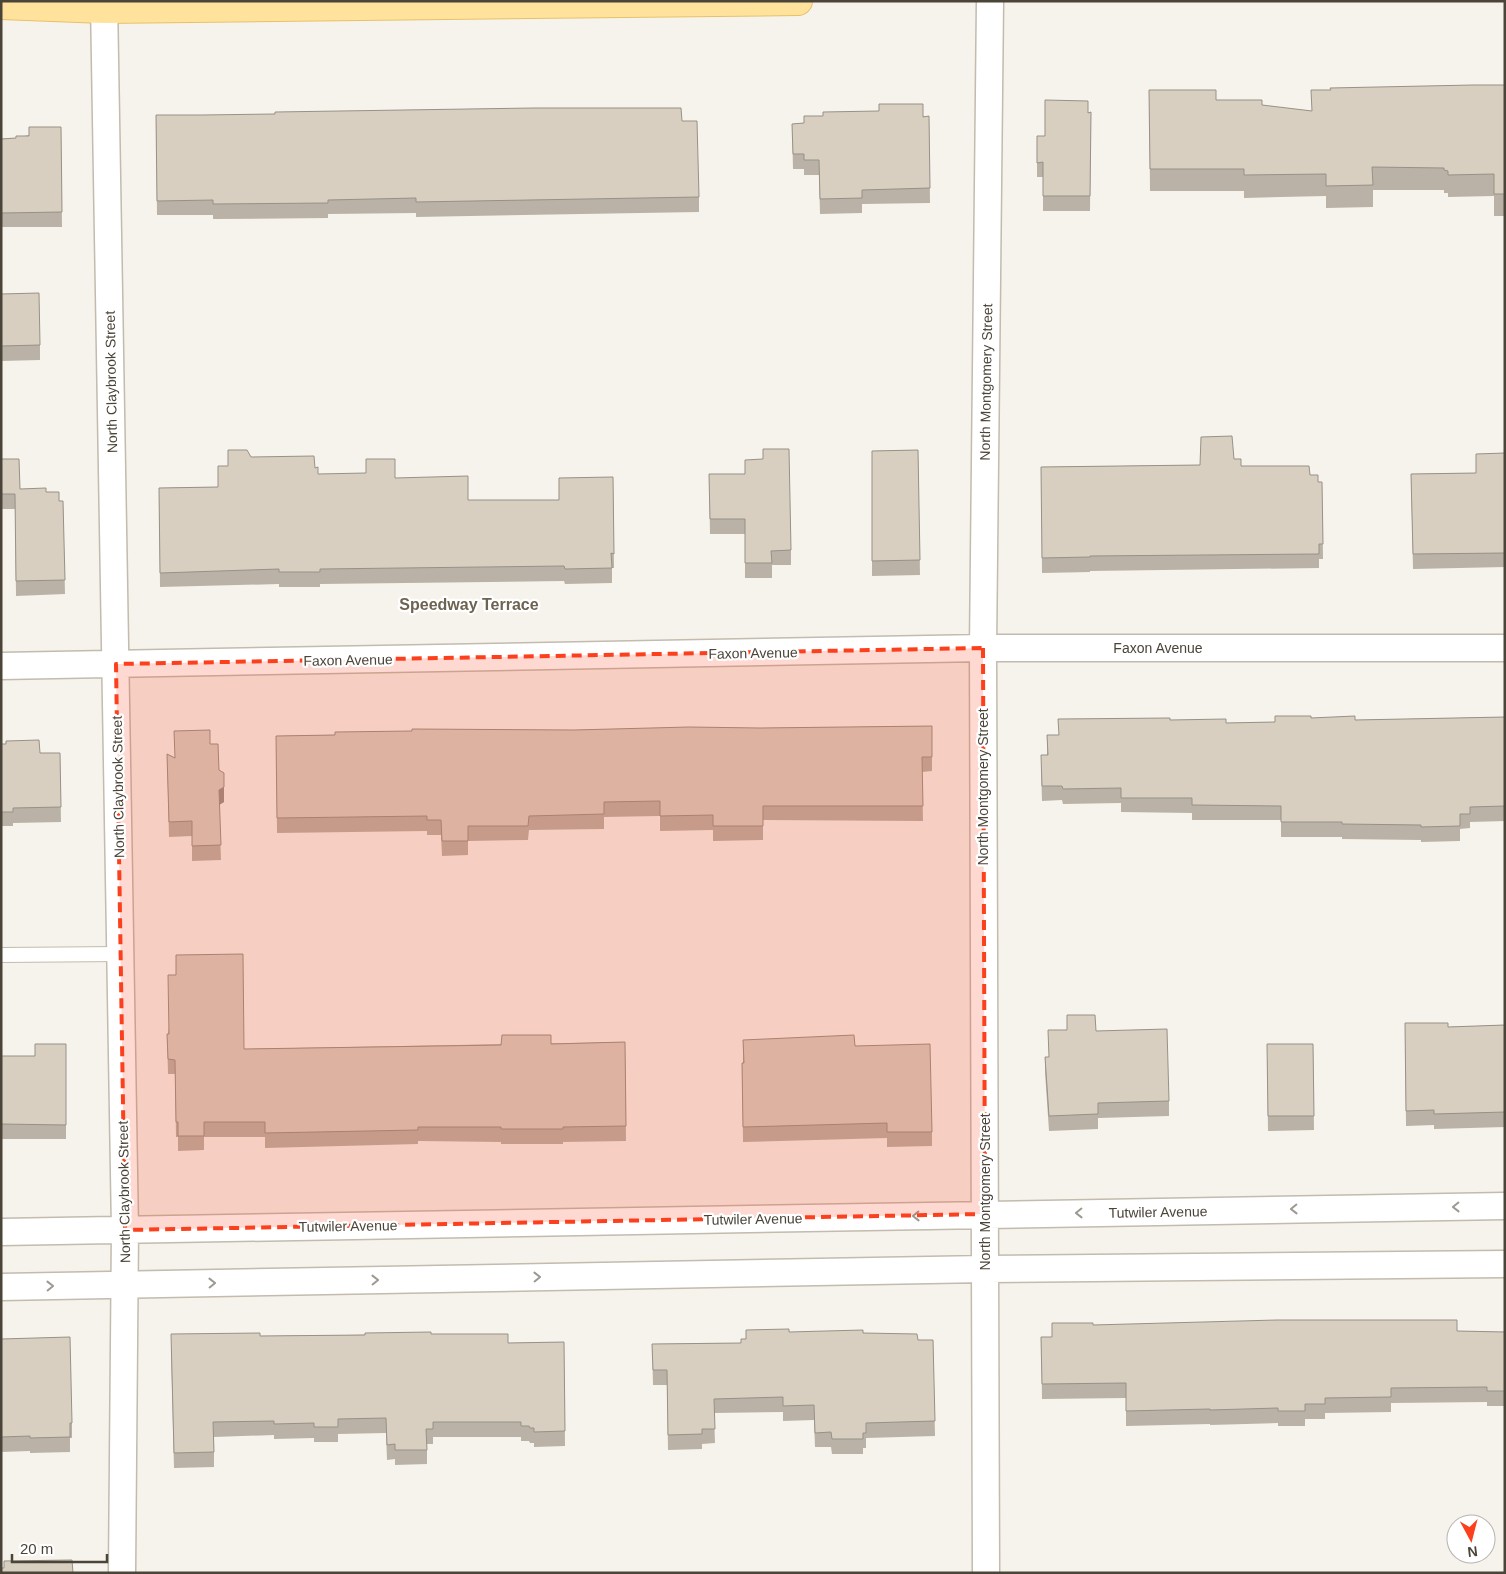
<svg xmlns="http://www.w3.org/2000/svg" width="1506" height="1574" font-family="Arial,sans-serif">
	<style>
		.lines { fill: none; stroke-linecap: round; stroke-linejoin: round }
		.lane-casing { stroke: #c2bbae; stroke-width: 16 }
		.street-casing { stroke: #c2bbae; stroke-width: 29 }
		.primary-casing { stroke: #e6c16a; stroke-width: 30 }
		.lane { stroke: #fff; stroke-width: 14 }
		.street { stroke: #fff; stroke-width: 26 }
		.primary { stroke: #ffe39c; stroke-width: 28 }
		.wall { fill: #bab2a6 }
		.shaded-wall { fill: #979187 }
		.building { fill: #d8cfc1; stroke: #979187 }
		.oneway { stroke: #9c9892 }
		.marked { fill: #fc3f1d; fill-opacity: 0.2; stroke: #fc3f1d; stroke-width: 4; stroke-dasharray: 10 6; stroke-linejoin: round }
		.labels { text-anchor: middle; dominant-baseline: central; stroke-width: 4.5; stroke-linejoin: round; paint-order: stroke }
		.street-label { font-size: 14px; fill: #4b4439; stroke: #fff }
		.quarter-label { font-size: 16px; font-weight: bold; fill: #6e6250; stroke: #fff }
	</style>
	<rect width="100%" height="100%" fill="#f6f3ec"/>
	<g class="lines">
		<defs>
			<path id="lane" d="M 1,955 L 121,954"/>
			<path id="street" d="M 104,1 L 125,1230 L 122,1573
				M 1,666 L 983,648 L 1505,648
				M 1,1232 L 1505,1206
				M 1,1287 L 985,1269 L 1505,1264
				M 986,1573 L 983,648 L 990,1"/>
			<path id="primary" d="M 1,5 L 104,9 L 798,1"/>
		</defs>
		<use href="#lane" class="lane-casing"/>
		<use href="#street" class="street-casing"/>
		<use href="#primary" class="primary-casing"/>
		<use href="#lane" class="lane"/>
		<use href="#street" class="street"/>
		<use href="#primary" class="primary"/>
	</g>
	<path class="wall" d="M 1505,85 L 1505,216 L 1494,216 L 1494,196 L 1448,197 L 1448,193 L 1444,193 L 1444,190 L 1373,190 L 1373,207 L 1326,208 L 1326,196 L 1244,198 L 1244,191 L 1150,191 L 1149,90 L 1216,100 L 1311,111 Z
		M 1091,112 L 1090,211 L 1043,211 L 1043,177 L 1037,177 L 1037,136 L 1045,136 L 1088,113 Z
		M 156,115 L 682,121 L 699,197 L 699,212 L 416,217 L 416,213 L 328,214 L 328,218 L 213,219 L 213,215 L 157,215 Z
		M 929,116 L 930,203 L 862,204 L 862,213 L 820,214 L 819,175 L 804,175 L 804,169 L 793,169 L 792,124 Z
		M 61,127 L 62,227 L 1,227 L 1,139 L 16,138 Z
		M 1,294 L 40,345 L 40,360 L 1,361 Z
		M 918,450 L 920,575 L 872,576 L 872,451 Z
		M 1505,453 L 1505,567 L 1413,569 L 1411,474 L 1476,473 Z
		M 251,457 L 315,468 L 318,474 L 395,478 L 468,500 L 559,500 L 613,477 L 614,568 L 612,568 L 612,583 L 565,584 L 564,581 L 320,584 L 320,587 L 279,587 L 279,584 L 160,587 L 159,488 L 218,487 Z
		M 1,459 L 20,489 L 46,492 L 59,501 L 63,501 L 65,594 L 16,596 L 15,509 L 1,509 Z
		M 1234,459 L 1241,466 L 1310,475 L 1318,482 L 1322,482 L 1323,559 L 1319,559 L 1319,568 L 1090,571 L 1090,572 L 1042,573 L 1041,467 L 1200,465 Z
		M 709,474 L 791,550 L 791,565 L 772,565 L 772,578 L 745,578 L 745,534 L 710,534 Z
		M 1505,717 L 1505,821 L 1470,822 L 1470,828 L 1460,829 L 1460,841 L 1421,842 L 1421,840 L 1342,839 L 1342,837 L 1281,837 L 1281,820 L 1192,820 L 1192,813 L 1121,812 L 1121,803 L 1063,804 L 1062,800 L 1042,801 L 1041,770 L 1047,755 L 1047,735 L 1058,735 L 1170,720 L 1226,723 L 1275,722 L 1311,718 L 1355,720 Z
		M 932,726 L 932,771 L 922,772 L 923,821 L 763,820 L 763,840 L 713,841 L 713,830 L 660,831 L 660,816 L 604,817 L 604,829 L 529,830 L 528,840 L 468,841 L 468,855 L 442,856 L 441,835 L 427,835 L 427,831 L 277,833 L 276,736 L 574,730 Z
		M 1,744 L 40,753 L 60,753 L 61,822 L 13,823 L 13,826 L 1,826 Z
		M 210,744 L 219,770 L 224,802 L 219,805 L 221,860 L 192,861 L 192,836 L 169,837 L 167,754 L 175,758 Z
		M 176,955 L 244,1049 L 625,1042 L 626,1141 L 563,1142 L 563,1144 L 501,1144 L 501,1142 L 418,1141 L 418,1144 L 265,1148 L 265,1137 L 204,1137 L 204,1150 L 178,1151 L 178,1137 L 176,1137 L 175,1074 L 168,1074 L 167,1034 L 168,1034 L 176,975 Z
		M 1067,1015 L 1096,1031 L 1169,1101 L 1169,1116 L 1098,1118 L 1098,1129 L 1049,1131 L 1045,1072 L 1045,1057 L 1049,1057 L 1067,1030 Z
		M 1405,1023 L 1448,1027 L 1505,1025 L 1505,1127 L 1434,1129 L 1434,1125 L 1406,1126 Z
		M 743,1040 L 855,1046 L 932,1132 L 932,1146 L 887,1147 L 887,1138 L 743,1142 L 742,1063 L 743,1063 Z
		M 66,1044 L 66,1139 L 1,1139 L 1,1056 L 35,1056 Z
		M 1313,1044 L 1314,1130 L 1268,1131 L 1267,1059 Z
		M 1093,1325 L 1505,1332 L 1505,1406 L 1487,1406 L 1487,1402 L 1391,1403 L 1391,1412 L 1325,1413 L 1325,1419 L 1305,1419 L 1305,1426 L 1278,1426 L 1278,1423 L 1210,1425 L 1210,1424 L 1126,1426 L 1126,1398 L 1042,1399 L 1041,1337 L 1052,1337 Z
		M 789,1332 L 863,1333 L 918,1340 L 933,1340 L 935,1436 L 866,1438 L 866,1448 L 863,1448 L 863,1454 L 832,1454 L 831,1447 L 815,1447 L 814,1420 L 783,1421 L 783,1412 L 714,1413 L 715,1443 L 702,1444 L 702,1449 L 668,1450 L 667,1385 L 653,1385 L 652,1344 L 741,1343 L 746,1339 Z
		M 431,1334 L 508,1343 L 564,1342 L 565,1446 L 534,1447 L 534,1443 L 530,1443 L 529,1441 L 521,1441 L 521,1437 L 433,1437 L 433,1444 L 427,1444 L 427,1464 L 395,1465 L 395,1459 L 387,1460 L 386,1433 L 338,1434 L 338,1442 L 314,1442 L 314,1438 L 274,1439 L 274,1435 L 214,1437 L 214,1467 L 174,1468 L 171,1349 L 260,1336 Z
		M 1,1339 L 72,1423 L 72,1438 L 70,1438 L 70,1452 L 30,1453 L 30,1451 L 1,1452 Z"/>
	<path class="shaded-wall" d="M 224,787 L 224,802 L 219,805 L 219,790 Z"/>
	<path class="building" d="M 1473,85 L 1505,85 L 1505,194 L 1494,194 L 1494,174 L 1448,175 L 1448,171 L 1444,170 L 1444,168 L 1372,167 L 1373,185 L 1326,186 L 1326,174 L 1244,175 L 1244,169 L 1150,169 L 1149,90 L 1216,90 L 1216,100 L 1262,100 L 1262,105 L 1312,111 L 1311,90 L 1331,90 L 1330,88 Z
		M 1045,100 L 1088,101 L 1088,113 L 1091,112 L 1090,196 L 1043,196 L 1043,162 L 1037,163 L 1037,136 L 1045,136 Z
		M 879,104 L 923,104 L 923,117 L 929,116 L 930,188 L 862,190 L 862,198 L 820,199 L 819,160 L 804,160 L 804,154 L 793,154 L 792,124 L 804,123 L 804,116 L 823,116 L 823,112 L 879,111 Z
		M 534,108 L 681,108 L 682,121 L 697,121 L 699,197 L 416,202 L 416,198 L 328,200 L 328,203 L 213,204 L 213,200 L 157,201 L 156,115 L 202,115 L 275,114 L 275,112 Z
		M 29,127 L 61,127 L 62,212 L 1,213 L 1,139 L 16,138 L 16,136 L 29,136 Z
		M 39,293 L 40,345 L 1,346 L 1,294 Z
		M 1232,436 L 1234,459 L 1241,459 L 1241,466 L 1309,466 L 1310,475 L 1318,475 L 1318,482 L 1322,482 L 1323,544 L 1319,544 L 1319,554 L 1090,556 L 1090,557 L 1042,558 L 1041,467 L 1200,465 L 1201,437 Z
		M 763,449 L 789,449 L 791,550 L 771,551 L 772,563 L 745,563 L 745,519 L 710,519 L 709,474 L 745,474 L 745,460 L 763,459 Z
		M 228,450 L 247,450 L 251,457 L 314,456 L 315,468 L 318,467 L 318,474 L 366,473 L 366,459 L 395,459 L 395,478 L 468,476 L 468,500 L 559,500 L 559,478 L 613,477 L 614,554 L 611,553 L 612,568 L 565,569 L 564,566 L 320,569 L 320,572 L 279,572 L 279,569 L 160,573 L 159,488 L 218,487 L 218,466 L 228,466 Z
		M 918,450 L 920,560 L 872,561 L 872,451 Z
		M 1505,453 L 1505,553 L 1413,554 L 1411,474 L 1476,473 L 1476,454 Z
		M 1,459 L 19,459 L 20,489 L 46,488 L 46,492 L 59,492 L 59,501 L 63,501 L 65,580 L 16,581 L 15,494 L 1,494 Z
		M 1275,716 L 1311,716 L 1311,718 L 1355,716 L 1355,720 L 1505,717 L 1505,806 L 1470,807 L 1470,814 L 1460,814 L 1460,826 L 1421,827 L 1421,825 L 1342,824 L 1342,822 L 1281,822 L 1281,806 L 1192,805 L 1192,798 L 1121,798 L 1121,788 L 1063,789 L 1062,786 L 1042,786 L 1041,755 L 1048,755 L 1047,735 L 1059,735 L 1058,719 L 1170,718 L 1170,720 L 1226,719 L 1226,723 L 1275,722 Z
		M 932,726 L 932,757 L 922,757 L 923,806 L 763,806 L 763,826 L 713,826 L 713,815 L 660,816 L 660,801 L 604,802 L 604,814 L 529,816 L 528,826 L 468,826 L 468,841 L 442,841 L 441,820 L 427,820 L 427,816 L 277,818 L 276,736 L 335,735 L 335,732 L 412,731 L 412,729 L 574,730 L 689,727 L 760,728 Z
		M 210,730 L 210,744 L 218,744 L 219,770 L 224,773 L 224,787 L 219,790 L 221,845 L 192,846 L 192,821 L 169,822 L 167,754 L 175,758 L 174,731 Z
		M 39,740 L 40,753 L 60,753 L 61,807 L 13,808 L 13,812 L 1,812 L 1,744 L 6,744 L 6,741 Z
		M 243,954 L 244,1049 L 501,1045 L 502,1035 L 551,1035 L 551,1044 L 625,1042 L 626,1126 L 563,1127 L 563,1129 L 501,1129 L 501,1127 L 418,1127 L 418,1130 L 265,1133 L 265,1122 L 204,1122 L 204,1136 L 178,1136 L 178,1122 L 176,1122 L 175,1060 L 168,1059 L 167,1034 L 169,1034 L 168,975 L 176,975 L 176,955 Z
		M 1067,1015 L 1095,1015 L 1096,1031 L 1167,1029 L 1169,1101 L 1098,1103 L 1098,1114 L 1049,1116 L 1045,1057 L 1049,1057 L 1048,1030 L 1067,1030 Z
		M 1405,1023 L 1448,1023 L 1448,1027 L 1505,1025 L 1505,1112 L 1434,1114 L 1434,1110 L 1406,1111 Z
		M 854,1035 L 855,1046 L 930,1044 L 932,1132 L 887,1132 L 887,1123 L 743,1127 L 742,1063 L 744,1063 L 743,1040 Z
		M 35,1044 L 66,1044 L 66,1125 L 1,1124 L 1,1056 L 35,1056 Z
		M 1267,1044 L 1313,1044 L 1314,1116 L 1268,1116 Z
		M 1277,1320 L 1457,1320 L 1457,1331 L 1505,1332 L 1505,1391 L 1487,1391 L 1487,1387 L 1391,1388 L 1391,1397 L 1325,1398 L 1325,1404 L 1305,1404 L 1305,1411 L 1278,1411 L 1278,1408 L 1210,1410 L 1210,1409 L 1126,1411 L 1126,1383 L 1042,1384 L 1041,1337 L 1052,1337 L 1052,1323 L 1093,1323 L 1093,1325 Z
		M 789,1329 L 789,1332 L 863,1330 L 863,1333 L 917,1334 L 918,1340 L 933,1340 L 935,1421 L 866,1423 L 866,1433 L 863,1433 L 863,1439 L 832,1439 L 831,1432 L 815,1433 L 814,1405 L 783,1406 L 783,1397 L 714,1399 L 715,1429 L 702,1429 L 702,1434 L 668,1435 L 667,1370 L 653,1370 L 652,1344 L 741,1343 L 741,1339 L 746,1339 L 746,1330 Z
		M 431,1332 L 431,1334 L 508,1334 L 508,1343 L 564,1342 L 565,1431 L 534,1432 L 534,1428 L 530,1428 L 529,1426 L 521,1426 L 521,1422 L 433,1422 L 433,1429 L 426,1429 L 427,1450 L 395,1450 L 395,1444 L 387,1445 L 386,1418 L 338,1419 L 338,1427 L 314,1427 L 314,1423 L 274,1424 L 274,1421 L 213,1422 L 214,1452 L 174,1453 L 171,1334 L 260,1333 L 260,1336 L 365,1335 L 365,1333 Z
		M 70,1337 L 72,1423 L 70,1423 L 70,1437 L 30,1438 L 30,1436 L 1,1437 L 1,1339 Z
		M 72,1560 L 73,1573 L 1,1573 L 1,1568 L 4,1568 L 4,1561 Z"/>
	<defs><path id="oneway-chevron" d="M-2-3.5L2.5 0L-2 3.5" fill="none" stroke-width="1.6" stroke-linecap="round" stroke-linejoin="round" transform="scale(1.25)"/></defs>
	<g class="oneway">
		<use href="#oneway-chevron" transform="translate(1456 1207) rotate(179)"/>
		<use href="#oneway-chevron" transform="translate(1294 1209) rotate(179)"/>
		<use href="#oneway-chevron" transform="translate(1079 1213) rotate(179)"/>
		<use href="#oneway-chevron" transform="translate(916 1216) rotate(179)"/>
		<use href="#oneway-chevron" transform="translate(537 1277) rotate(-1)"/>
		<use href="#oneway-chevron" transform="translate(375 1280) rotate(-1)"/>
		<use href="#oneway-chevron" transform="translate(212 1283) rotate(-1)"/>
		<use href="#oneway-chevron" transform="translate(50 1286) rotate(-1)"/>
	</g>
	<path class="marked" d="M 983,648 L 985,1214 L 125,1230 L 116,664 Z"/>
	<g class="labels">
		<g class="street-label">
			<text transform="translate(111 382) rotate(-91)">North Claybrook Street</text>
			<text transform="translate(986 382) rotate(-89)">North Montgomery Street</text>
			<text x="1158" y="648">Faxon Avenue</text>
			<text transform="translate(753 653) rotate(-1)">Faxon Avenue</text>
			<text transform="translate(348 660) rotate(-1)">Faxon Avenue</text>
			<text transform="translate(118 787) rotate(-91)">North Claybrook Street</text>
			<text transform="translate(983 787) rotate(-90)">North Montgomery Street</text>
			<text transform="translate(124 1192) rotate(-91)">North Claybrook Street</text>
			<text transform="translate(985 1192) rotate(-90)">North Montgomery Street</text>
			<text transform="translate(1158 1212) rotate(-1)">Tutwiler Avenue</text>
			<text transform="translate(753 1219) rotate(-1)">Tutwiler Avenue</text>
			<text transform="translate(348 1226) rotate(-1)">Tutwiler Avenue</text>
		</g>
		<g class="quarter-label">
			<text x="469" y="604">Speedway Terrace</text>
		</g>
	</g>
	<rect width="1506" height="1574" fill="none" stroke="#4b4439" stroke-width="5"/>
	<g transform="translate(1471 1539) rotate(173)"><circle r="24" fill="#ffffff" stroke="#b7b4b0"/>
	<path d="M0-4L9 19L0 12L-9 19Z" fill="#fc3f1d"/>
	<text y="-8" font-size="14" font-weight="bold" text-anchor="middle" fill="#4b4439">N</text>
	</g>
	<path d="M12 1554v8h95v-8" fill="none" stroke="#4b4439" stroke-width="2.5"/>
	<text x="20" y="1554" font-size="15" fill="#4b4439" stroke="#ffffff" stroke-width="4" paint-order="stroke">20 m</text>
</svg>
